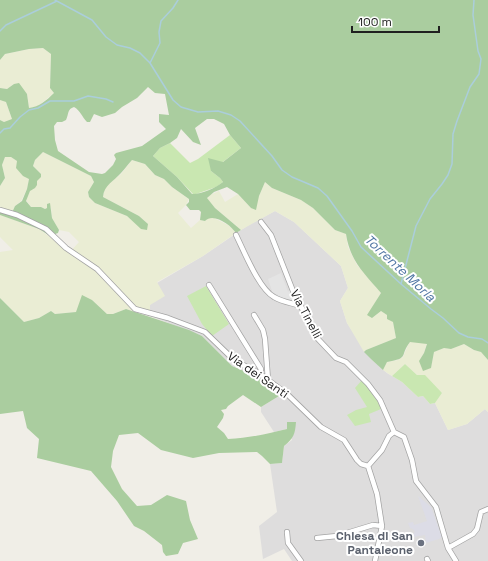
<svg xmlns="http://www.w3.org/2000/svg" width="488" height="561" font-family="'Space Grotesk',sans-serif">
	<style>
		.residential { fill: #dedddd }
		.farmland { fill: #eaedd4 }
		.grass { fill: #c9e7b1 }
		.forest { fill: #aacd9f; fill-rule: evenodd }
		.parking { fill: #e4e4e4 }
		.plaza { fill: #dcdce6 }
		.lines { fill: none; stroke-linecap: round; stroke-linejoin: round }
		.stream { stroke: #abcedb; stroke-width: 1.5 }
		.minor-casing { stroke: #a4a4a4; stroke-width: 6 }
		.minor { stroke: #fff; stroke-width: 4.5 }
		.worship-dot { fill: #6b7280; stroke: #fff; stroke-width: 1.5 }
		.labels { text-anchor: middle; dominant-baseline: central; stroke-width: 4; stroke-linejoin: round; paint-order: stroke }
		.street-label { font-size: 12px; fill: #202020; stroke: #fff }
		.worship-label { font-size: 12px; font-weight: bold; fill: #5b616d; stroke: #fff; text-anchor: end }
		.water-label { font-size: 13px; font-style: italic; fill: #4f75a3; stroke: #fff }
	</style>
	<rect width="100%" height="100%" fill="#f0eee7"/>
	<path class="residential" d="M 275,211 L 294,222 L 341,266 L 348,288 L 340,301 L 347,323 L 372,360 L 387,373 L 402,382 L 418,397 L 423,396 L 430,404 L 435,403 L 448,430 L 467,424 L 485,409 L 488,412 L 488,561 L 292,561 L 284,549 L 263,559 L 259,526 L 277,512 L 270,464 L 282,463 L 284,446 L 292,440 L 287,429 L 274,432 L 261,412 L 261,407 L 279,396 L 258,377 L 232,366 L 202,336 L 150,316 L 150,305 L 157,283 L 203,256 L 247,226 Z"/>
	<path class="farmland" d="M 43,48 L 51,54 L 50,88 L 54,93 L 38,106 L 29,108 L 27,94 L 14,84 L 7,89 L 0,88 L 0,60 L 5,54 L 29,49 Z
		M 0,100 L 6,102 L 12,119 L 4,122 L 0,120 Z
		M 43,152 L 91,176 L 94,182 L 88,192 L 89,197 L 95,203 L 127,216 L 134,222 L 148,224 L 139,216 L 103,197 L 105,188 L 108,184 L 121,174 L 132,160 L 145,164 L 155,175 L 164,179 L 172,187 L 189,199 L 186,205 L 178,213 L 191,228 L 200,220 L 205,221 L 208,218 L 212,217 L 228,225 L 234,230 L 236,233 L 203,256 L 157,282 L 165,296 L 150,305 L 150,316 L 126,309 L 113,314 L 107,314 L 92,300 L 76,312 L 55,314 L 51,311 L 39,318 L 24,322 L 0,298 L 0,252 L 13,250 L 0,237 L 0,215 L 39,229 L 50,237 L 69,253 L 79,242 L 69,232 L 59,230 L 52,218 L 51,207 L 45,209 L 41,207 L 31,207 L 26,200 L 30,191 L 41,174 L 33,166 L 35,160 Z
		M 5,157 L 11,157 L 17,161 L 29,179 L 27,189 L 21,201 L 15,206 L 11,215 L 0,212 L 0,186 L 5,178 L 2,165 Z
		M 265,182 L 272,188 L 301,200 L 313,208 L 335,230 L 346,234 L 348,247 L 357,265 L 381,293 L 373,306 L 372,318 L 381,311 L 387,315 L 393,322 L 396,338 L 366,350 L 364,352 L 347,323 L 340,301 L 348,288 L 341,266 L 294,222 L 275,211 L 241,230 L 215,208 L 207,199 L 210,195 L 219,191 L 225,202 L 238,194 L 251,208 L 259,196 Z
		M 414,341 L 427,343 L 424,353 L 419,361 L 431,367 L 434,352 L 444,348 L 451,349 L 464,344 L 474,350 L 481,352 L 488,360 L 488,412 L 485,409 L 467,424 L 448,430 L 435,403 L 442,393 L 417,375 L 405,364 L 392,376 L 383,370 L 387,362 L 398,360 L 403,357 L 408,345 L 410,342 Z"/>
	<path class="grass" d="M 230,135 L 241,148 L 211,171 L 220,178 L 223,182 L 216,187 L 196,194 L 193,194 L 177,177 L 153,156 L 160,148 L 170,143 L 190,163 L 198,159 Z
		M 206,286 L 229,324 L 212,336 L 202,324 L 187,296 Z
		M 405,364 L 417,375 L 425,375 L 442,393 L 435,403 L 430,404 L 423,396 L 418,397 L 402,382 L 392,376 Z
		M 362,380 L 378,400 L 381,409 L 369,414 L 371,422 L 355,426 L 347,415 L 356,410 L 367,407 L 355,388 Z"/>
	<path class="forest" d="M 0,0 L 488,0 L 488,360 L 481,352 L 474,350 L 464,344 L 451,349 L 444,348 L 434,352 L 431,368 L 423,371 L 419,361 L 424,353 L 427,344 L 410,342 C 399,356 410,358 387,362 L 383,370 L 372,360 L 364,352 L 366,350 L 396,338 L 393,322 L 387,319 L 387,315 L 381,311 L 372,318 L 367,315 L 381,293 C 364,273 350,261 346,234 L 335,230 L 313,208 L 301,200 L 272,188 L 265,182 L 259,196 L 256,210 L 251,208 L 238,194 L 227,187 L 214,192 L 207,198 L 215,208 L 241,230 L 236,233 C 231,225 213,212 205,221 L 200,220 L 201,212 L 199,210 L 190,210 L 186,205 L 189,202 L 189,199 L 172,187 L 164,179 L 155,175 L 145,164 L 132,160 C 128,164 125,169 121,173 C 114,181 104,185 103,197 L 139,216 L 148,224 L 147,230 L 141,229 L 127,216 L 95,203 L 89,197 L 88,192 L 94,182 L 91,176 L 43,152 L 35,160 L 33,166 L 41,174 L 41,177 L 37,181 L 37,185 L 35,188 L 30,191 L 26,201 L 31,207 L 41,207 L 45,209 L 47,208 L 47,204 L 50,203 L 52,218 L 59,230 L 58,233 L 50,236 L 39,229 L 0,215 L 0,212 L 11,215 L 15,206 L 22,201 L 27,189 L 29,179 L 23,176 L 16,168 L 17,161 L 11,157 L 5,157 L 2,165 L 5,178 L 0,186 L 0,120 L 4,122 L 12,119 L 6,102 L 0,100 L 0,88 L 7,89 L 14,84 L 19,83 L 27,94 L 29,108 C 39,107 47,100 54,93 L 50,88 L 51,54 L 43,48 L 29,49 L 5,54 L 0,60 ZM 148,87 L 155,93 L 165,94 L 169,115 L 159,114 L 159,122 L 166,129 L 142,146 L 116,153 L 114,155 L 116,159 L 113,165 L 105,173 L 102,174 L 89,172 L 58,151 L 55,140 L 54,126 L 57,122 L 62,122 L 66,120 C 69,114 67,109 74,107 C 80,110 82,117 87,122 L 90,122 L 94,114 L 102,117 L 115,113 L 122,107 L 137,98 ZM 207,119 L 214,119 L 224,124 L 230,135 L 241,148 L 223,162 L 208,158 L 211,171 L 220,178 L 223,182 C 215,188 203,194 192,194 L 177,177 L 153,156 L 160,148 L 170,143 L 177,138 L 181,129 L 193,142 L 201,145 L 195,128 Z
		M 82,295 L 92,300 L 107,314 L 113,314 L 126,309 L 189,330 L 202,336 L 232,366 L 258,377 L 279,391 L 279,396 L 261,407 L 243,395 L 228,406 L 226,409 L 221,410 L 224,414 L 223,418 L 217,427 L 224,433 L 228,439 C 250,438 266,434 287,429 L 287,422 L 296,422 C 295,434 294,438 284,446 L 282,463 L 270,464 L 262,456 L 257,452 L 219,453 L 193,458 L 161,450 L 138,433 L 119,435 L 113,451 L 111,467 L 122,489 L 137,506 L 151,505 L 167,495 L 186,501 L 190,520 L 198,539 L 183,543 L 178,554 L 166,556 L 163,552 L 162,545 L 144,531 L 134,526 L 117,501 L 91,471 L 37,458 L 39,439 L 27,428 L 23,411 L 0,414 L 0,298 L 24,322 L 39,318 L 51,311 L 55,314 L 76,312 Z"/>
	<path class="parking" d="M 281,273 L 288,292 L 290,290 L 295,301 L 279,298 L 277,294 L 273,294 L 268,279 Z"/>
	<path class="plaza" d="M 418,496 L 431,507 L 442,537 L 439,539 L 426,543 L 425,535 L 413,537 L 412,535 L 415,532 L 413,529 L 410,528 L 408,523 L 413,522 L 414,525 L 427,521 Z"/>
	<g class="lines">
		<path class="stream" d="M 55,0 L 92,20 L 106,37 L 117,45 L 130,48 L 140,53 L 150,63 L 173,100 L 181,107 L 198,112 L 218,111 L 231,115 L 240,121 L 272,156 L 282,170 L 292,177 L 318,188 L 327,196 L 352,231 L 361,247 L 401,284 L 431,309 L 443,318 L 459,333 L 468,337 L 482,339 L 488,343
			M 0,31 L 6,25 L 57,1
			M 150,63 L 160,43 L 159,32 L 161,21 L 173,8 L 178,0
			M 0,133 L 4,129 L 10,128 L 20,117 L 29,110 L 38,108 L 50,101 L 74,101 L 88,96 L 106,99 L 113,102
			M 401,284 L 416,226 L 430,199 L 442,184 L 448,175 L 452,164 L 453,134 L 457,121 L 470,87 L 479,74 L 481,59 L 478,51 L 473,15 L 474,0"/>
		<defs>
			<path id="minor" d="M 0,210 L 17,215 L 46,229 L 66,248 L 97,269 L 135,309 L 168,318 L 205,332 L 234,360 L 260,374 L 288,395 L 321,427 L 344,440 L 357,460 L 361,464 L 368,466
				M 261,222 L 271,235 L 293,291 L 318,339 L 336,358 L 346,362 L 368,384 L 380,400 L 394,432
				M 236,235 C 244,251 259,289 274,297 C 282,302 292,303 301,306
				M 209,285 L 261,369 L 260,374
				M 254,315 L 263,330 L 265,339 L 268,380
				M 394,432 L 404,437 L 412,460 L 416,481 L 436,507 L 448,548 L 456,561
				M 287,532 L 288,543 L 301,561
				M 317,538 L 337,536 L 373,525 L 382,526
				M 448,548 L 473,534 L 477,529 L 481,512 L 488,509
				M 427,559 L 428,561
				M 375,561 L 382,526 L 377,494 L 368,466 L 382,450 L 389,436 L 394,432"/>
		</defs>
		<use href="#minor" class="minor-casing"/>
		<use href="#minor" class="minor"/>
	</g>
	<circle class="worship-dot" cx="421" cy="543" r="4"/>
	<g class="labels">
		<g class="street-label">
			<text transform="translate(306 314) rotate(62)">Via Tinelli</text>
			<text transform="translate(258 375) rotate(35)">Via dei Santi</text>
		</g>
		<g class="worship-label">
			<text x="413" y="536">Chiesa di San<tspan x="413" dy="14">Pantaleone</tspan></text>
		</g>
		<g class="water-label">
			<text transform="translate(400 268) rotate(43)">Torrente Morla</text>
		</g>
	</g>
	<path d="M352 26v6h87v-6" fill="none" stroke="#202020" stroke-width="2"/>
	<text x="358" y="26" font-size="12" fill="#202020" stroke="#ffffff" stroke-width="3" paint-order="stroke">100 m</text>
</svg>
